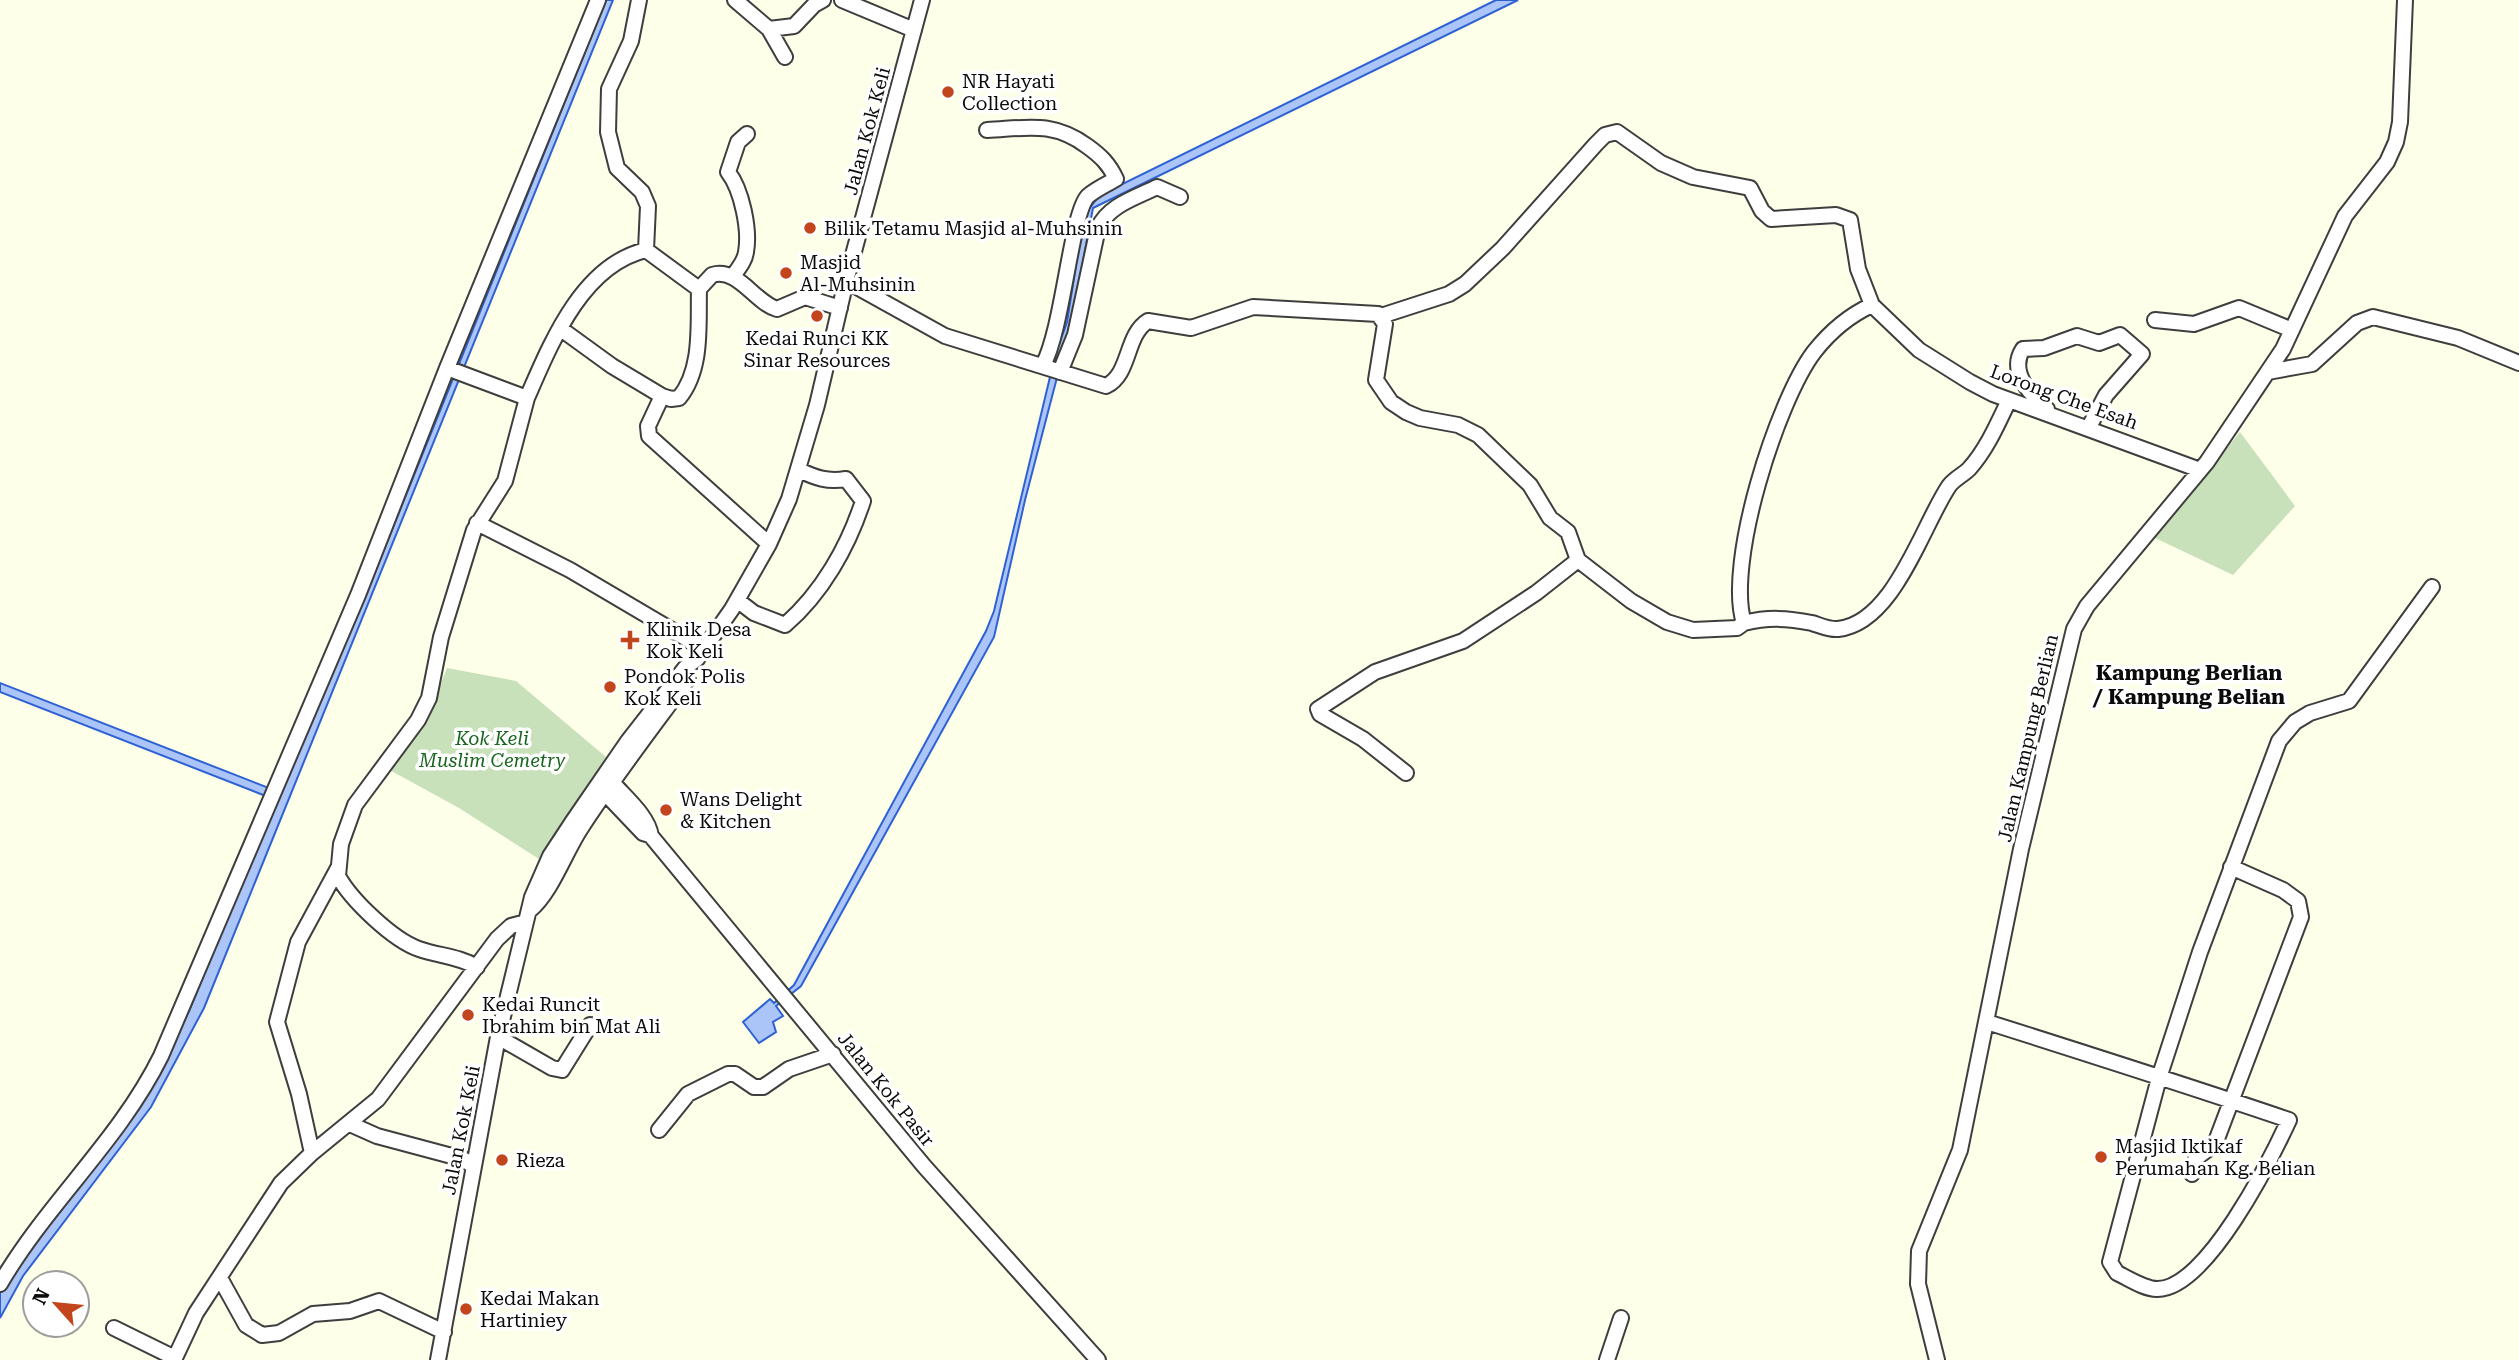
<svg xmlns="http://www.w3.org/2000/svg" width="2519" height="1360" font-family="'Roboto Serif',serif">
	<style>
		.cemetery { fill: #c9e1ba }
		.water { fill: #abc5f9; stroke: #2e61d4; stroke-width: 2 }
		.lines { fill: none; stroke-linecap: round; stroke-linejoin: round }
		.minor-casing { stroke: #3e3e3e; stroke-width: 18 }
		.minor { stroke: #fff; stroke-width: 14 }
		.poi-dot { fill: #c2451c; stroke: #fff; stroke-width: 2.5 }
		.labels { text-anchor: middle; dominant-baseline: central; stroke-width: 7; stroke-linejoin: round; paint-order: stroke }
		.poi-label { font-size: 19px; fill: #0b0b0b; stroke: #fff; text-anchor: start }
		.street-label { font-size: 19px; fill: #0b0b0b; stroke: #fff }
		.park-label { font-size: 19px; font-style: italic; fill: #19661f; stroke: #fff }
		.neighbourhood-label { font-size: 21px; font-weight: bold; fill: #0b0b0b; stroke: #fff }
	</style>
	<rect width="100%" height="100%" fill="#fdffe9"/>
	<path class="cemetery" d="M 2240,432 L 2295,506 L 2233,575 L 2153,537 Z
		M 447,668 L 516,681 L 606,757 L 539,859 L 459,808 L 386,768 L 428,716 Z"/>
	<path class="water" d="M 606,0 L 613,0 L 204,1008 L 151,1107 L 23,1276 L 0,1318 L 0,1291 L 18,1259 L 140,1105 L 189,1011 L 276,800 L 0,692 L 0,683 L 279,792 L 364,599 Z
		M 1496,0 L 1518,0 L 1093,208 L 1071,324 L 1025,500 L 994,637 L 801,986 L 776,1006 L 783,1016 L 773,1022 L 776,1032 L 759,1043 L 743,1022 L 770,999 L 774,1003 L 794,985 L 986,631 L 994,611 L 1055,356 L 1067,322 L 1084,215 L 1100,195 Z"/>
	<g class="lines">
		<defs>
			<path id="minor" d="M 639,0 L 631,41 L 609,89 L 608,132 L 617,168 L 642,192 L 648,206 L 646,250
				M 735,0 L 769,29 L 785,57
				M 842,0 L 914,30
				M 769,29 L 794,26 L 814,5 L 823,0
				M 987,130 C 1028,128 1053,121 1087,146 C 1101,156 1109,164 1116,179 C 1107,184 1096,189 1088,196 C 1071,213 1063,329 1043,365
				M 646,250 L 699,289
				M 733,276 C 738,269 745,261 746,252 C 750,230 742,190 728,172 L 738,142 L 747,134
				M 846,281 L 945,336 L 1106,386 C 1131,374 1125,335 1148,321 L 1191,328 L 1253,307 L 1378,314 L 1385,324 L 1376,380 L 1391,402 L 1406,412 L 1420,418 L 1458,425 L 1478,435 L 1530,485 L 1550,518 L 1568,532 L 1578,560 L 1631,601 L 1667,622 L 1693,630 L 1737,628 L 1744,623 C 1725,564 1777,401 1814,352 C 1829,333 1850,315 1872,305
				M 1381,316 L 1449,294 L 1465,284 L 1503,248 L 1596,144 L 1605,135 L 1617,132 L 1661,163 L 1693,177 L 1750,188 L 1762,211 L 1771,219 L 1836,215 L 1850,220 L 1858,269 L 1872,305 L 1919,350 L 1970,382 L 1993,394 L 2200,470
				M 2155,320 L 2194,324 L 2239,308 L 2292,330
				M 561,329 L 612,366 L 662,396 L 648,426 L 649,436 L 769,544
				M 447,368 L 527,398 L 505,481 L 474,530 L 441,637 L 429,698 L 418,720 L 355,805 L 341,844 L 338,876 C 351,900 393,940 419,949 C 439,956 458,956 477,967
				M 1060,372 L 1075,335 L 1098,228 C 1109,205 1135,198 1157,187 L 1180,197
				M 2268,372 L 2312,364 L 2357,323 L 2373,317 L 2458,338 L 2519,363
				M 662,396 L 671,399 L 679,398 C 703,369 698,324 699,289 L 712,275 C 738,267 754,302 777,309 L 805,297 L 840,308
				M 527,398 C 551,343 582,265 646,250
				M 2047,409 C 2031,395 2008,372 2023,349 L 2044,348 L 2077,336 L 2099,343 L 2120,335 L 2142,354 L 2106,395 L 2089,427
				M 477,523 L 570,570 L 704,649
				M 737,600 L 754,613 L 785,625 C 822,593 848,547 863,501 L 846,479 C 827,482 816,478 799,470
				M 1744,623 C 1768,617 1787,618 1812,623 C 1819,625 1830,630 1838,629 C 1894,623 1922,526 1949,486 C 1954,479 1963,475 1969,469 C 1987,449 1998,423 2009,400
				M 1406,773 L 1363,739 L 1320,714 L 1318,709 L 1375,672 L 1463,641 L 1536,593 L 1578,560
				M 606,785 L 613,783 C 626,798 648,816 651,836 L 924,1166 L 1098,1360
				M 606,785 L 605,793 L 643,833 L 650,835
				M 530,910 C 551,893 565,852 581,828 C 614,777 652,728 688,679
				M 1987,1022 C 2088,1054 2189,1086 2289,1120 C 2271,1159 2206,1290 2157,1289 C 2144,1289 2128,1278 2117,1273 L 2110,1262 L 2159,1078 L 2200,952 L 2279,741 L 2295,722 L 2310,713 L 2349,701 L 2432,587
				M 498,1037 L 552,1068 L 562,1070 L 590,1025
				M 350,1124 L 377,1136 L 463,1159 L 473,1166
				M 659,1130 L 688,1094 L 728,1074 L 735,1074 L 754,1087 L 763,1087 L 789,1069 L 833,1054
				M 312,1153 L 299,1094 L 277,1022 L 298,942 L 338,868
				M 2192,1174 L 2196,1158 L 2215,1144 L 2301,917 L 2298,901 L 2283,890 L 2231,867
				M 220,1278 L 246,1325 L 262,1335 L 279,1333 L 313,1314 L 350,1311 L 379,1301 L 444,1332
				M 0,1284 C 47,1203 119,1141 161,1056 L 358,595 L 447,368 L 598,0
				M 114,1328 L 175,1358
				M 174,1360 L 196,1313 L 281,1183 L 312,1153 L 378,1099 L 497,939 L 511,926 L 526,922
				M 438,1360 L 498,1037 L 532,897 L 550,856 L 573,821 L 628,741 L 685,668 L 697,659 L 732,609 L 769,544 L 789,499 L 817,405 L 846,281 L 922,0
				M 1607,1360 L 1621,1318
				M 1937,1360 L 1918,1284 L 1919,1251 L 1960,1150 L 2021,849 L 2074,629 L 2087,606 L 2207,462 L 2283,349 L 2345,216 L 2387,162 L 2396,142 L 2400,122 L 2405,0"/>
		</defs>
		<use href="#minor" class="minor-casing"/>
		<use href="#minor" class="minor"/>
	</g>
	<g class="poi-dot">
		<circle cx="948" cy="92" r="7"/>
		<circle cx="810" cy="228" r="7"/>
		<circle cx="786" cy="273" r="7"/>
		<circle cx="817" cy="316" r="7"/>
		<path d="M626.5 629.5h7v7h7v7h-7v7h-7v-7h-7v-7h7z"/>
		<circle cx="610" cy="687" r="7"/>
		<circle cx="666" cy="810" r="7"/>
		<circle cx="468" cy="1015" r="7"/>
		<circle cx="2101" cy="1157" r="7"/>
		<circle cx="502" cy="1160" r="7"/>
		<circle cx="466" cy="1309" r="7"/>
	</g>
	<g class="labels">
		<g class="poi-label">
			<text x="962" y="81">NR Hayati<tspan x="962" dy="22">Collection</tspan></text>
			<text x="824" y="228">Bilik Tetamu Masjid al-Muhsinin</text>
			<text x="800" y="262">Masjid<tspan x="800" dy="22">Al-Muhsinin</tspan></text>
			<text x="817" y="338" text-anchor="middle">Kedai Runci KK<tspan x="817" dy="22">Sinar Resources</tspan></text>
			<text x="646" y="629">Klinik Desa<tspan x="646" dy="22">Kok Keli</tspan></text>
			<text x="624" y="676">Pondok Polis<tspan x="624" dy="22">Kok Keli</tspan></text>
			<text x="680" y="799">Wans Delight<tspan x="680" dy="22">&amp; Kitchen</tspan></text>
			<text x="482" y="1004">Kedai Runcit<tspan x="482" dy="22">Ibrahim bin Mat Ali</tspan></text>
			<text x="2115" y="1146">Masjid Iktikaf<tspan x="2115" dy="22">Perumahan Kg. Belian</tspan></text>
			<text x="516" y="1160">Rieza</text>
			<text x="480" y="1298">Kedai Makan<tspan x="480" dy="22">Hartiniey</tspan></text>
		</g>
		<g class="street-label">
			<text transform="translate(867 131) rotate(-75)">Jalan Kok Keli</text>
			<text transform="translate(2064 397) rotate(20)">Lorong Che Esah</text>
			<text transform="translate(2028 738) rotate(-77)">Jalan Kampung Berlian</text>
			<text transform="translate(886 1089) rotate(51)">Jalan Kok Pasir</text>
			<text transform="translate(461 1130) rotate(-79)">Jalan Kok Keli</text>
		</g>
		<g class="park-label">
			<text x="492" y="738">Kok Keli<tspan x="492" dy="22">Muslim Cemetry</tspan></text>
		</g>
		<g class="neighbourhood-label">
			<text x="2189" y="673">Kampung Berlian<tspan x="2189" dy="24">/ Kampung Belian</tspan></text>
		</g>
	</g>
	<g transform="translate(56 1304) rotate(297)"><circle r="33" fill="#ffffff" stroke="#9d9d9d" stroke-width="2"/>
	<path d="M0-5L12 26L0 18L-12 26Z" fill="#c2451c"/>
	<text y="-10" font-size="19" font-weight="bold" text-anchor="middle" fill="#0b0b0b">N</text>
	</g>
</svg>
